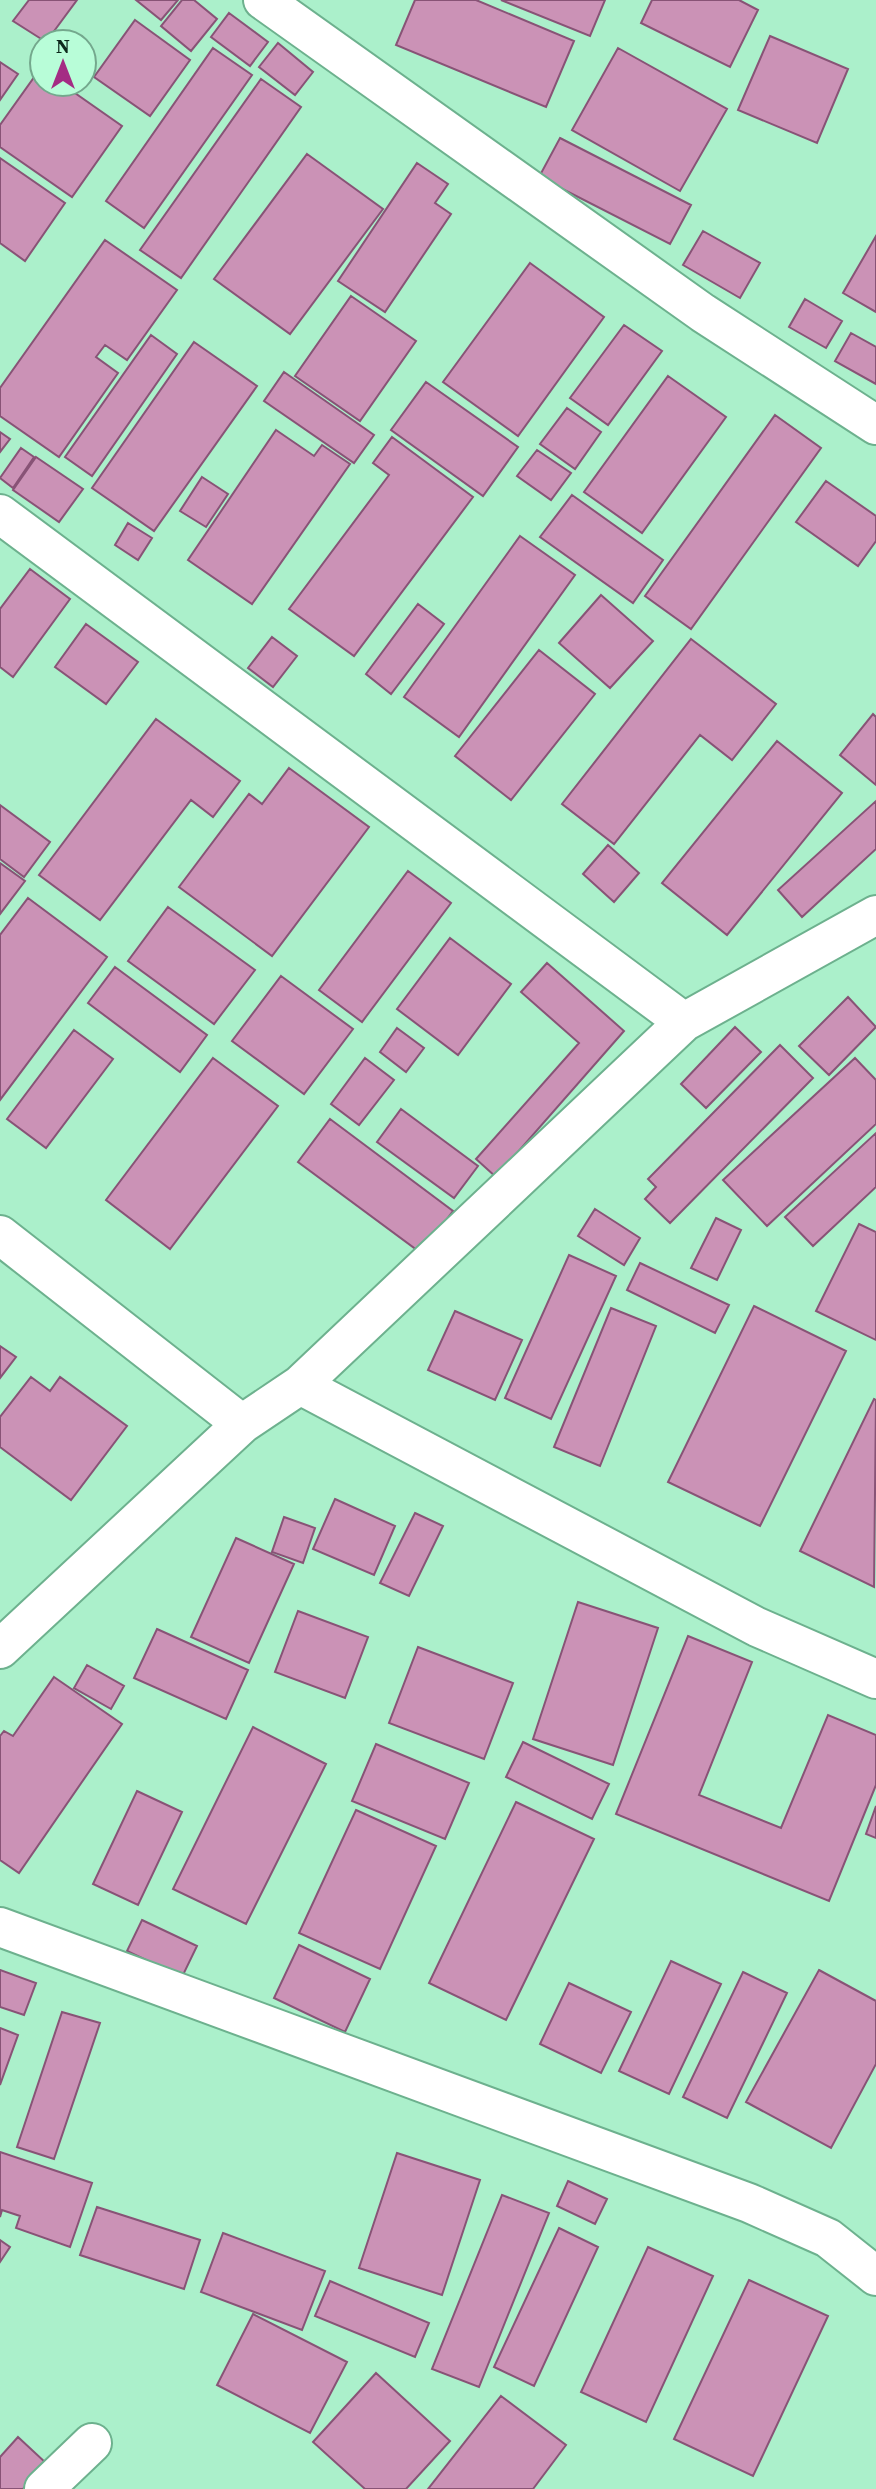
<svg xmlns="http://www.w3.org/2000/svg" width="876" height="2489" font-family="'Source Serif 4',serif">
	<style>
		.building { fill: #cb92b6; stroke: #885376; stroke-width: 2 }
		.lines { fill: none; stroke-linecap: round; stroke-linejoin: round }
		.minor-casing { stroke: #6db18e; stroke-width: 42 }
		.minor { stroke: #fff; stroke-width: 38 }
	</style>
	<rect width="100%" height="100%" fill="#abf0cb"/>
	<path class="building" d="M 29,0 L 77,0 L 46,42 L 13,21 Z
		M 136,0 L 178,0 L 161,20 Z
		M 182,0 L 194,0 L 217,19 L 191,51 L 161,26 Z
		M 415,0 L 476,0 L 574,41 L 546,107 L 396,45 Z
		M 501,0 L 605,0 L 590,36 Z
		M 652,0 L 739,0 L 758,10 L 730,67 L 641,23 Z
		M 229,13 L 268,42 L 250,66 L 211,37 Z
		M 135,20 L 190,60 L 150,116 L 94,77 Z
		M 770,36 L 848,69 L 817,143 L 738,110 Z
		M 278,43 L 313,72 L 295,95 L 259,67 Z
		M 213,48 L 252,75 L 144,228 L 106,201 Z
		M 618,48 L 727,109 L 680,191 L 572,130 Z
		M 0,62 L 18,74 L 0,100 Z
		M 40,69 L 42,84 L 62,84 L 122,126 L 72,197 L 0,147 L 0,125 Z
		M 261,79 L 301,107 L 181,278 L 140,250 Z
		M 560,138 L 691,205 L 670,244 L 539,177 Z
		M 307,154 L 383,209 L 290,334 L 214,279 Z
		M 0,158 L 65,203 L 25,261 L 0,243 Z
		M 417,163 L 448,184 L 435,203 L 451,214 L 385,312 L 338,281 Z
		M 703,231 L 760,263 L 740,298 L 683,265 Z
		M 876,236 L 876,312 L 843,293 Z
		M 105,240 L 177,290 L 127,360 L 105,345 L 96,357 L 118,373 L 59,457 L 0,416 L 0,388 Z
		M 530,263 L 604,317 L 518,436 L 443,382 Z
		M 351,296 L 416,341 L 360,421 L 295,376 Z
		M 805,299 L 842,321 L 826,348 L 789,327 Z
		M 624,325 L 662,351 L 608,425 L 570,398 Z
		M 851,333 L 876,347 L 876,384 L 835,361 Z
		M 151,335 L 177,354 L 92,476 L 65,457 Z
		M 194,342 L 257,386 L 154,531 L 92,488 Z
		M 284,372 L 374,435 L 354,463 L 264,401 Z
		M 668,376 L 726,417 L 642,533 L 584,492 Z
		M 426,382 L 518,447 L 483,496 L 391,430 Z
		M 567,408 L 601,432 L 575,469 L 540,444 Z
		M 775,415 L 821,448 L 691,629 L 645,596 Z
		M 276,430 L 314,456 L 322,445 L 350,464 L 252,604 L 188,560 Z
		M 0,432 L 10,439 L 0,452 Z
		M 392,437 L 473,497 L 354,656 L 289,609 L 389,475 L 373,463 Z
		M 21,448 L 34,457 L 13,488 L 0,478 Z
		M 537,450 L 571,473 L 551,500 L 517,476 Z
		M 36,457 L 83,489 L 59,522 L 13,490 Z
		M 202,477 L 228,494 L 206,527 L 180,511 Z
		M 826,481 L 876,516 L 876,541 L 858,566 L 796,522 Z
		M 572,495 L 663,560 L 633,603 L 540,537 Z
		M 128,523 L 152,538 L 138,560 L 115,545 Z
		M 520,536 L 575,575 L 459,737 L 404,697 Z
		M 30,569 L 70,599 L 13,677 L 0,667 L 0,609 Z
		M 601,595 L 653,641 L 610,688 L 559,643 Z
		M 418,604 L 444,624 L 391,694 L 366,674 Z
		M 86,624 L 138,662 L 106,704 L 55,667 Z
		M 272,637 L 297,656 L 273,687 L 248,668 Z
		M 691,639 L 776,704 L 732,760 L 700,735 L 614,844 L 562,804 Z
		M 539,650 L 595,694 L 511,800 L 455,756 Z
		M 873,714 L 876,717 L 876,785 L 840,755 Z
		M 156,719 L 240,781 L 213,817 L 191,800 L 100,920 L 39,875 Z
		M 777,741 L 842,793 L 727,935 L 662,883 Z
		M 289,768 L 369,827 L 272,956 L 179,887 L 249,794 L 262,804 Z
		M 876,801 L 876,849 L 802,917 L 778,890 Z
		M 0,805 L 50,842 L 24,877 L 0,859 Z
		M 608,845 L 639,873 L 614,902 L 583,874 Z
		M 0,863 L 25,881 L 0,914 Z
		M 408,871 L 451,903 L 362,1022 L 319,990 Z
		M 28,898 L 107,957 L 0,1100 L 0,935 Z
		M 168,907 L 255,970 L 214,1024 L 128,961 Z
		M 450,938 L 511,984 L 458,1055 L 397,1009 Z
		M 547,963 L 624,1031 L 496,1177 L 476,1159 L 579,1043 L 521,992 Z
		M 115,967 L 207,1035 L 180,1072 L 88,1003 Z
		M 281,976 L 353,1029 L 304,1094 L 232,1041 Z
		M 848,997 L 876,1027 L 829,1075 L 799,1046 Z
		M 735,1027 L 761,1052 L 706,1108 L 681,1084 Z
		M 397,1028 L 424,1048 L 406,1072 L 380,1052 Z
		M 74,1030 L 113,1059 L 46,1148 L 7,1119 Z
		M 780,1045 L 813,1078 L 670,1223 L 645,1199 L 656,1187 L 648,1179 Z
		M 213,1058 L 278,1106 L 170,1249 L 106,1200 Z
		M 365,1058 L 394,1080 L 359,1125 L 331,1104 Z
		M 855,1058 L 876,1080 L 876,1124 L 767,1226 L 723,1180 Z
		M 401,1109 L 478,1166 L 454,1198 L 377,1142 Z
		M 330,1119 L 453,1211 L 421,1253 L 298,1162 Z
		M 876,1133 L 876,1187 L 813,1246 L 785,1217 Z
		M 595,1209 L 640,1238 L 624,1265 L 578,1236 Z
		M 716,1218 L 741,1230 L 717,1280 L 691,1268 Z
		M 859,1224 L 876,1232 L 876,1340 L 816,1311 Z
		M 569,1255 L 616,1276 L 551,1419 L 505,1398 Z
		M 640,1263 L 729,1305 L 715,1333 L 627,1290 Z
		M 754,1306 L 846,1351 L 760,1526 L 668,1482 Z
		M 611,1308 L 656,1326 L 600,1466 L 554,1447 Z
		M 455,1311 L 522,1340 L 495,1400 L 428,1370 Z
		M 0,1346 L 16,1357 L 0,1378 Z
		M 31,1377 L 50,1391 L 60,1377 L 127,1426 L 71,1500 L 0,1447 L 0,1417 Z
		M 874,1399 L 876,1400 L 874,1587 L 800,1551 Z
		M 335,1499 L 395,1526 L 374,1575 L 313,1549 Z
		M 415,1513 L 443,1526 L 409,1596 L 380,1583 Z
		M 284,1517 L 315,1528 L 303,1563 L 272,1552 Z
		M 236,1538 L 294,1564 L 249,1663 L 191,1637 Z
		M 578,1602 L 658,1628 L 613,1765 L 533,1739 Z
		M 298,1611 L 368,1637 L 345,1698 L 275,1672 Z
		M 157,1629 L 248,1670 L 226,1719 L 134,1678 Z
		M 688,1636 L 752,1662 L 699,1795 L 781,1828 L 828,1715 L 876,1735 L 876,1785 L 829,1901 L 616,1814 Z
		M 418,1647 L 513,1683 L 484,1759 L 389,1723 Z
		M 87,1665 L 124,1686 L 111,1709 L 74,1688 Z
		M 54,1677 L 122,1724 L 19,1873 L 0,1860 L 0,1736 L 4,1731 L 13,1736 Z
		M 253,1727 L 326,1764 L 246,1924 L 173,1889 Z
		M 523,1742 L 609,1784 L 592,1819 L 506,1777 Z
		M 376,1744 L 469,1783 L 445,1839 L 352,1801 Z
		M 137,1791 L 182,1812 L 138,1905 L 93,1884 Z
		M 516,1802 L 594,1839 L 506,2020 L 429,1983 Z
		M 876,1806 L 876,1838 L 866,1834 Z
		M 356,1810 L 436,1846 L 380,1969 L 299,1933 Z
		M 142,1920 L 197,1946 L 182,1977 L 127,1951 Z
		M 299,1945 L 370,1979 L 345,2032 L 274,1998 Z
		M 671,1961 L 721,1984 L 669,2094 L 619,2071 Z
		M 0,1970 L 36,1983 L 24,2015 L 0,2007 Z
		M 819,1970 L 876,2001 L 876,2064 L 831,2148 L 746,2102 Z
		M 743,1972 L 787,1993 L 727,2118 L 683,2097 Z
		M 569,1983 L 631,2012 L 601,2073 L 540,2044 Z
		M 62,2012 L 100,2023 L 54,2159 L 17,2147 Z
		M 0,2028 L 18,2035 L 0,2085 Z
		M 0,2152 L 92,2183 L 70,2247 L 16,2228 L 20,2216 L 2,2210 L 0,2217 Z
		M 397,2153 L 480,2180 L 442,2295 L 359,2268 Z
		M 568,2181 L 607,2199 L 595,2224 L 557,2206 Z
		M 502,2195 L 549,2213 L 479,2387 L 432,2369 Z
		M 97,2207 L 200,2240 L 184,2289 L 80,2255 Z
		M 559,2228 L 598,2247 L 534,2386 L 494,2367 Z
		M 223,2233 L 325,2271 L 302,2330 L 201,2292 Z
		M 0,2240 L 10,2247 L 0,2262 Z
		M 648,2247 L 713,2276 L 646,2422 L 581,2392 Z
		M 749,2280 L 828,2316 L 753,2476 L 674,2439 Z
		M 330,2281 L 429,2323 L 415,2357 L 315,2316 Z
		M 253,2314 L 347,2362 L 310,2433 L 217,2385 Z
		M 376,2373 L 450,2441 L 406,2489 L 365,2489 L 313,2442 Z
		M 501,2396 L 566,2445 L 533,2489 L 428,2489 Z
		M 18,2437 L 46,2463 L 23,2489 L 0,2489 L 0,2457 Z"/>
	<g class="lines">
		<defs>
			<path id="minor" d="M 263,0 L 703,313 L 876,425
				M 0,514 L 684,1022
				M 0,1235 L 242,1424
				M 300,1385 L 757,1627 L 876,1679
				M 0,1649 L 242,1424 L 300,1385 L 684,1022 L 876,915
				M 0,1927 L 749,2203 L 828,2238 L 876,2276
				M 44,2489 L 92,2443"/>
		</defs>
		<use href="#minor" class="minor-casing"/>
		<use href="#minor" class="minor"/>
	</g>
	<g transform="translate(63 63)"><circle r="33" fill="#b8fdd8" stroke="#74a88d" stroke-width="2"/>
	<path d="M0-5L12 26L0 18L-12 26Z" fill="#a42c84"/>
	<text y="-10" font-size="19" font-weight="bold" text-anchor="middle" fill="#0d291c">N</text>
	</g>
</svg>
